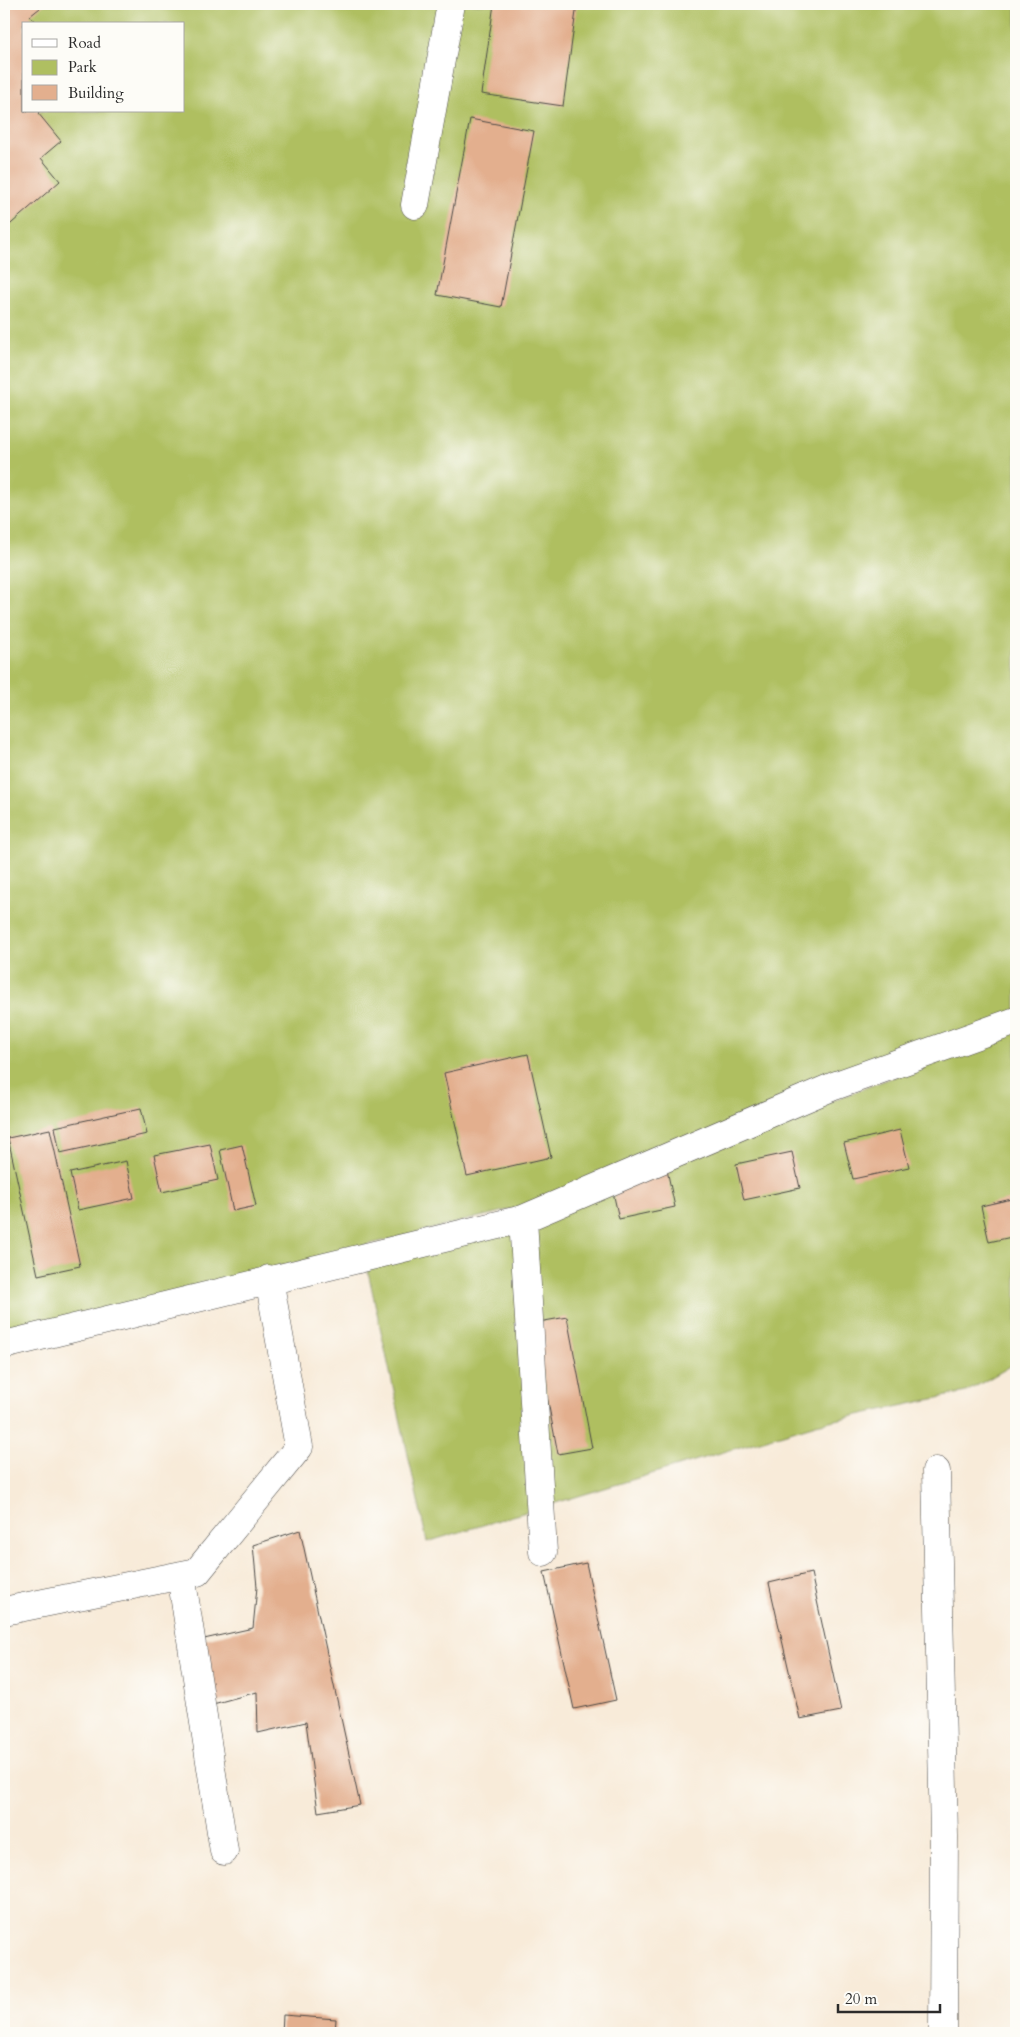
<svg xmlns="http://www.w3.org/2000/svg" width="1020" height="2037" font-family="Cardo,serif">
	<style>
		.green { fill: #afbf61; stroke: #6d7546; fill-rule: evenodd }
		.building { fill: #e3af8e }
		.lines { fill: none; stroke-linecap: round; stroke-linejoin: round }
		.street-casing { stroke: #4a4845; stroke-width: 29 }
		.street { stroke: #fff; stroke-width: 28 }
	</style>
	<rect width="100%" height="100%" fill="#fdfcf7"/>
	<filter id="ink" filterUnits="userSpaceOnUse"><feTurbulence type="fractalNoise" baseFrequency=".02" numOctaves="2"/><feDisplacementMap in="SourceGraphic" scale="10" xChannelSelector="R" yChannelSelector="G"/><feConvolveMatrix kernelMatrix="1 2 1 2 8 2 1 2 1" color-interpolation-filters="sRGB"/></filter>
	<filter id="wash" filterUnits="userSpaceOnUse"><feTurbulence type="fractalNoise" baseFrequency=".0096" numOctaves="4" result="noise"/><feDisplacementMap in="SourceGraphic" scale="20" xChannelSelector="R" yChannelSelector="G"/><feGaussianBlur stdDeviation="1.12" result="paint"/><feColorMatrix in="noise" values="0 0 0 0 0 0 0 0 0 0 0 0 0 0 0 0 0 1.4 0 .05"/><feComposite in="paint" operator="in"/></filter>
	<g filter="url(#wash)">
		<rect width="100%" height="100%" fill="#f8ebd9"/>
		<path class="green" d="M 4,4 L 1016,4 L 1016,1012 L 516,1208 L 4,1335 ZM 24,24 L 184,24 L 184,111 L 24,111 Z
			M 1016,1030 L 1016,1363 L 966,1392 L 816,1424 L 427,1542 L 367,1267 L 685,1157 Z"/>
		<g id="blocks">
			<path class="building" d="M 4,4 L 45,4 L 30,16 L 37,24 L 24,24 L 24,111 L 40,111 L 38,113 L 61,141 L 41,158 L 60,181 L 4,230 Z
				M 494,4 L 577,4 L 563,106 L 481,94 Z
				M 470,119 L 534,131 L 501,307 L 437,295 Z
				M 528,1054 L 551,1157 L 467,1176 L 444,1073 Z
				M 141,1108 L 147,1134 L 60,1153 L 55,1127 Z
				M 50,1129 L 80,1266 L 38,1275 L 8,1138 Z
				M 900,1130 L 909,1167 L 853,1179 L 844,1143 Z
				M 210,1144 L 218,1180 L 162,1192 L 154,1155 Z
				M 242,1145 L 256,1206 L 233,1211 L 220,1150 Z
				M 792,1152 L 800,1188 L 744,1200 L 736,1164 Z
				M 126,1161 L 134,1198 L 78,1210 L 70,1173 Z
				M 667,1170 L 675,1207 L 619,1219 L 611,1183 Z
				M 1016,1198 L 1016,1236 L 989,1242 L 981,1206 Z
				M 567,1317 L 592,1448 L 558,1454 L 533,1323 Z
				M 300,1530 L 360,1805 L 318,1812 L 306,1722 L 258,1733 L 257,1692 L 213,1704 L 204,1639 L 253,1628 L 257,1587 L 253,1545 Z
				M 586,1563 L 616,1700 L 574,1709 L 544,1572 Z
				M 811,1573 L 841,1711 L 800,1719 L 769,1583 Z
				M 283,2015 L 336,2019 L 335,2033 L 282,2033 Z"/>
		</g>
	</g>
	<g filter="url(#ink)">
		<use href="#blocks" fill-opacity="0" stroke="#4a4845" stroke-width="1"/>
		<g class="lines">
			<defs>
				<path id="street" d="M 415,205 L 451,4
					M 523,1219 L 543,1552
					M 4,1345 L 523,1219 L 834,1086 L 1016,1021
					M 936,1471 L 944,1836 L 943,2033
					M 181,1575 L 224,1851
					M 4,1611 L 197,1572 L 299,1447 L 269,1279"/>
			</defs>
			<use href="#street" class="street-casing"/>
			<use href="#street" class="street"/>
		</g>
	</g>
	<rect width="1020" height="2037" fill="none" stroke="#fdfcf7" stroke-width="20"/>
	<rect x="22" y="22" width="162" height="90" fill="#fdfcf7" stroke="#a9a8a5"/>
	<rect x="32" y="39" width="25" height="8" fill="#ffffff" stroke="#a9a8a5"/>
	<text x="68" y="48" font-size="15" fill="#2b2b2b">Road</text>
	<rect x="32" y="60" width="25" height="15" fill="#afbf61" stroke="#a9a8a5"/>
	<text x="68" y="72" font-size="15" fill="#2b2b2b">Park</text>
	<rect x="32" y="85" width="25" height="15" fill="#e3af8e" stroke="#a9a8a5"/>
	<text x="68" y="98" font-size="15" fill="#2b2b2b">Building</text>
	<path d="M838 2004v8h102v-8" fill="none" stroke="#2b2b2b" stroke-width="2.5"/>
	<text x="845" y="2004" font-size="15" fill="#2b2b2b" stroke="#fdfcf7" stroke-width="4" paint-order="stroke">20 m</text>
</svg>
